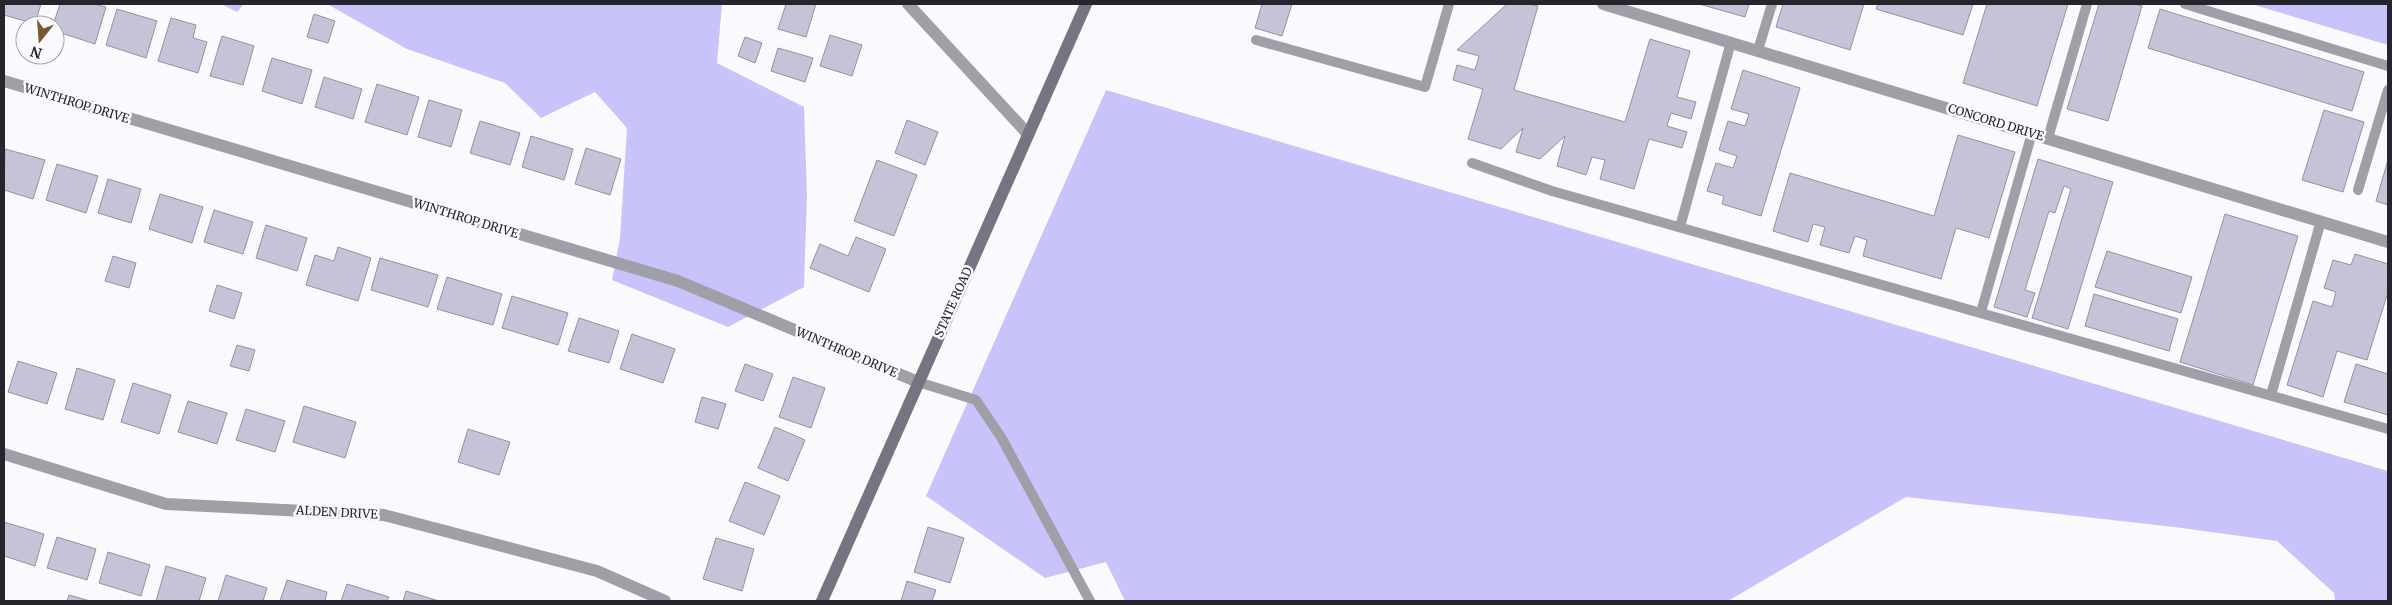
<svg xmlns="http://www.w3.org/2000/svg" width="2392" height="605" font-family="Merriweather,serif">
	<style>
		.forest { fill: #c8c4fb }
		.building { fill: #c5c3d8; stroke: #9392a5 }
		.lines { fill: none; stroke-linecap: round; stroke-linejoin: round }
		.service { stroke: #a09fa8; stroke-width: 10 }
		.minor { stroke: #a09fa8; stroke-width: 12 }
		.tertiary { stroke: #a09fa8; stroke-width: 12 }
		.secondary { stroke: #757481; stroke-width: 12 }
		.labels { text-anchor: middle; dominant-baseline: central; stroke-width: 5; stroke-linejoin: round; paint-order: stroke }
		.street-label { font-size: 12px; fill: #26252d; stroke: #fafafe }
	</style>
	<rect width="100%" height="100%" fill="#fafafe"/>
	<path class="forest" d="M 221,4 L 244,4 L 237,12 Z
		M 327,4 L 722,4 L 717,63 L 804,107 L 807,195 L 804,287 L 728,327 L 612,280 L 620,238 L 627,128 L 595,92 L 541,118 L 505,83 L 407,49 Z
		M 2251,4 L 2388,4 L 2388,45 Z
		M 1106,90 L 2388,471 L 2388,601 L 2335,601 L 2334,593 L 2277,541 L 2174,527 L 1906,497 L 1728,601 L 1125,601 L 1106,562 L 1045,578 L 926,496 Z"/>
	<path class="building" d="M 4,4 L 41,4 L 35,24 L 4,15 Z
		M 60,4 L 94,4 L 106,7 L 95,44 L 55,31 L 53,25 Z
		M 786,4 L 816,4 L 806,37 L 778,29 Z
		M 1262,4 L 1292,4 L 1282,36 L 1255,28 Z
		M 1507,4 L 1529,4 L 1538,6 L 1514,90 L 1625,122 L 1650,39 L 1690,51 L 1677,97 L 1696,102 L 1691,119 L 1671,113 L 1667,126 L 1687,132 L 1682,148 L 1649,139 L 1634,189 L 1600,179 L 1605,160 L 1592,157 L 1586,175 L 1557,166 L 1565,136 L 1540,159 L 1516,152 L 1523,128 L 1501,149 L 1468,139 L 1483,89 L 1453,80 L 1457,65 L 1475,70 L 1479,56 L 1457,50 Z
		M 1699,4 L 1749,4 L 1745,17 Z
		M 1783,4 L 1864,4 L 1850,50 L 1776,27 Z
		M 1878,4 L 1973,4 L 1963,35 L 1876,9 Z
		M 1987,4 L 2068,4 L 2037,106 L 1963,83 Z
		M 2099,4 L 2134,4 L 2142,6 L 2108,121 L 2067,109 Z
		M 117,9 L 157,21 L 146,58 L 106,45 Z
		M 2160,9 L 2364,72 L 2352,111 L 2148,48 Z
		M 314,14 L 335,21 L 328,43 L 307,37 Z
		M 171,18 L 196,25 L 193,38 L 207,42 L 198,73 L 158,61 Z
		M 830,35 L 862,45 L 852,76 L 820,66 Z
		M 222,36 L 254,46 L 243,85 L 210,76 Z
		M 745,37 L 762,43 L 755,63 L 738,56 Z
		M 778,48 L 813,58 L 805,82 L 771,71 Z
		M 272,58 L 312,70 L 302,104 L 262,91 Z
		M 1743,70 L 1800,88 L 1761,216 L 1722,204 L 1724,196 L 1707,191 L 1716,163 L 1733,168 L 1737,156 L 1719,150 L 1728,121 L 1745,126 L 1749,114 L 1731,109 Z
		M 324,77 L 362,89 L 353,119 L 315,107 Z
		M 377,84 L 419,97 L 407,135 L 365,122 Z
		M 429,100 L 462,110 L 451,147 L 418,137 Z
		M 2324,110 L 2364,122 L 2343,192 L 2302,180 Z
		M 907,120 L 938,132 L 925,165 L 895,153 Z
		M 480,121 L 520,133 L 510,165 L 470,153 Z
		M 1958,135 L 2015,152 L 1989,238 L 1956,228 L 1941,279 L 1863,256 L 1867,240 L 1855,236 L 1849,253 L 1820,245 L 1825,227 L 1813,224 L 1808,242 L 1773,231 L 1790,173 L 1934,216 Z
		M 531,136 L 573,149 L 564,180 L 522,167 Z
		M 586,148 L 621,159 L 610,195 L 575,184 Z
		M 5,149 L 45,160 L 33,199 L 4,190 Z
		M 2038,159 L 2113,182 L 2068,329 L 2032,318 L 2071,189 L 2064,186 L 2055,213 L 2049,211 L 2025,290 L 2035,293 L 2027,317 L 1994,307 Z
		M 877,160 L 917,175 L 894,236 L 854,221 Z
		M 2388,160 L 2388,205 L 2376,201 Z
		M 57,164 L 98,176 L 86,213 L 46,200 Z
		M 108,179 L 141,189 L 131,223 L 98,213 Z
		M 160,194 L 203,207 L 192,243 L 149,229 Z
		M 214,210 L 253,222 L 243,254 L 204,242 Z
		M 2225,214 L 2298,236 L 2253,385 L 2180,362 Z
		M 266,225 L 307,238 L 297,271 L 256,258 Z
		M 856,237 L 886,249 L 869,292 L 810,268 L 820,244 L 848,256 Z
		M 338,247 L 371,258 L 358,301 L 306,285 L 315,255 L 334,261 Z
		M 2107,251 L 2192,277 L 2181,313 L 2095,287 Z
		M 2355,254 L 2388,264 L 2388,292 L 2367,360 L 2337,351 L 2323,397 L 2287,385 L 2313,301 L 2332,307 L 2336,292 L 2324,288 L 2333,260 L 2351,265 Z
		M 113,256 L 136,263 L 129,288 L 105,281 Z
		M 380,258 L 438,275 L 428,307 L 371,290 Z
		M 447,277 L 502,294 L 493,325 L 437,309 Z
		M 217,285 L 242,293 L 234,319 L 209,311 Z
		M 2094,294 L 2178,319 L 2169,351 L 2085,326 Z
		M 512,296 L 568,313 L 558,345 L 502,328 Z
		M 579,318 L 619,331 L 609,363 L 568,351 Z
		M 632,334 L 675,349 L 663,383 L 620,369 Z
		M 237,345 L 255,350 L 249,371 L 230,366 Z
		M 18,361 L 57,373 L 47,404 L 8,392 Z
		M 745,364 L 773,374 L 763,401 L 735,391 Z
		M 2356,364 L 2388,374 L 2388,415 L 2344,402 Z
		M 77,368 L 115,380 L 103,420 L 65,409 Z
		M 793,377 L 825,388 L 811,428 L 779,417 Z
		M 133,383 L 171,395 L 159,434 L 121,422 Z
		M 702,397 L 726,404 L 718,429 L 695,422 Z
		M 188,401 L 227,413 L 217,444 L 178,432 Z
		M 304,406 L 356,422 L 345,458 L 293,442 Z
		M 246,409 L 285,421 L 275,452 L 236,440 Z
		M 775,427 L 805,440 L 788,481 L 758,468 Z
		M 468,429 L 510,442 L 499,475 L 458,462 Z
		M 745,482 L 780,496 L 764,535 L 729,521 Z
		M 4,522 L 44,534 L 35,566 L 4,556 Z
		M 928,527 L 964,538 L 950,583 L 914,572 Z
		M 57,537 L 96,549 L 87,580 L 47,568 Z
		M 716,538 L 754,549 L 742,591 L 703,579 Z
		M 108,552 L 150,565 L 141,596 L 99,583 Z
		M 166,566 L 206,578 L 199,601 L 156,601 Z
		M 226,575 L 267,588 L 263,601 L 218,601 Z
		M 287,580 L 327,592 L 325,601 L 280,601 Z
		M 907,581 L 936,590 L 932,601 L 901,601 Z
		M 347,584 L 389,597 L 387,601 L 341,601 Z
		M 406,591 L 439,601 L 403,601 Z
		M 69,595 L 90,601 L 67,601 Z"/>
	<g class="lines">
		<path class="service" d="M 2185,4 L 2388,66
			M 1256,40 L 1425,87 L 1449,4
			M 1758,50 L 1772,4
			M 2048,138 L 2087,4
			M 1472,163 L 1552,191 L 2388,429
			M 2358,190 L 2388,90
			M 1680,227 L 1731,42
			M 1981,312 L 2032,133
			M 918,382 L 976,400 L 1001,437 L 1090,601
			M 2271,395 L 2321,221"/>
		<path class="minor" d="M 1603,4 L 2388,242
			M 4,81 L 678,281 L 918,382
			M 4,454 L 166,504 L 384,515 L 597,571 L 665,601"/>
		<path class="tertiary" d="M 908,4 L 1027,133"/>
		<path class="secondary" d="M 822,601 L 1086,4"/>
	</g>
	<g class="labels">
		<g class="street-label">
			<text transform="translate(77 103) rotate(17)">WINTHROP DRIVE</text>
			<text transform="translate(1996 122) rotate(17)">CONCORD DRIVE</text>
			<text transform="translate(466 218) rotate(17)">WINTHROP DRIVE</text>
			<text transform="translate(953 302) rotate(-66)">STATE ROAD</text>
			<text transform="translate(847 352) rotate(23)">WINTHROP DRIVE</text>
			<text transform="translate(337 512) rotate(3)">ALDEN DRIVE</text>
		</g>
	</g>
	<rect width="2392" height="605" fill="none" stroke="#26252d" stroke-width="10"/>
	<g transform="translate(40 40) rotate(197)"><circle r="24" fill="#fafafe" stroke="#a5a5aa"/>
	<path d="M0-4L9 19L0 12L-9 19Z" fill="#765b2d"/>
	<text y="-8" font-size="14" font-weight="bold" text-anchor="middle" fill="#26252d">N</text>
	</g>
</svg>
